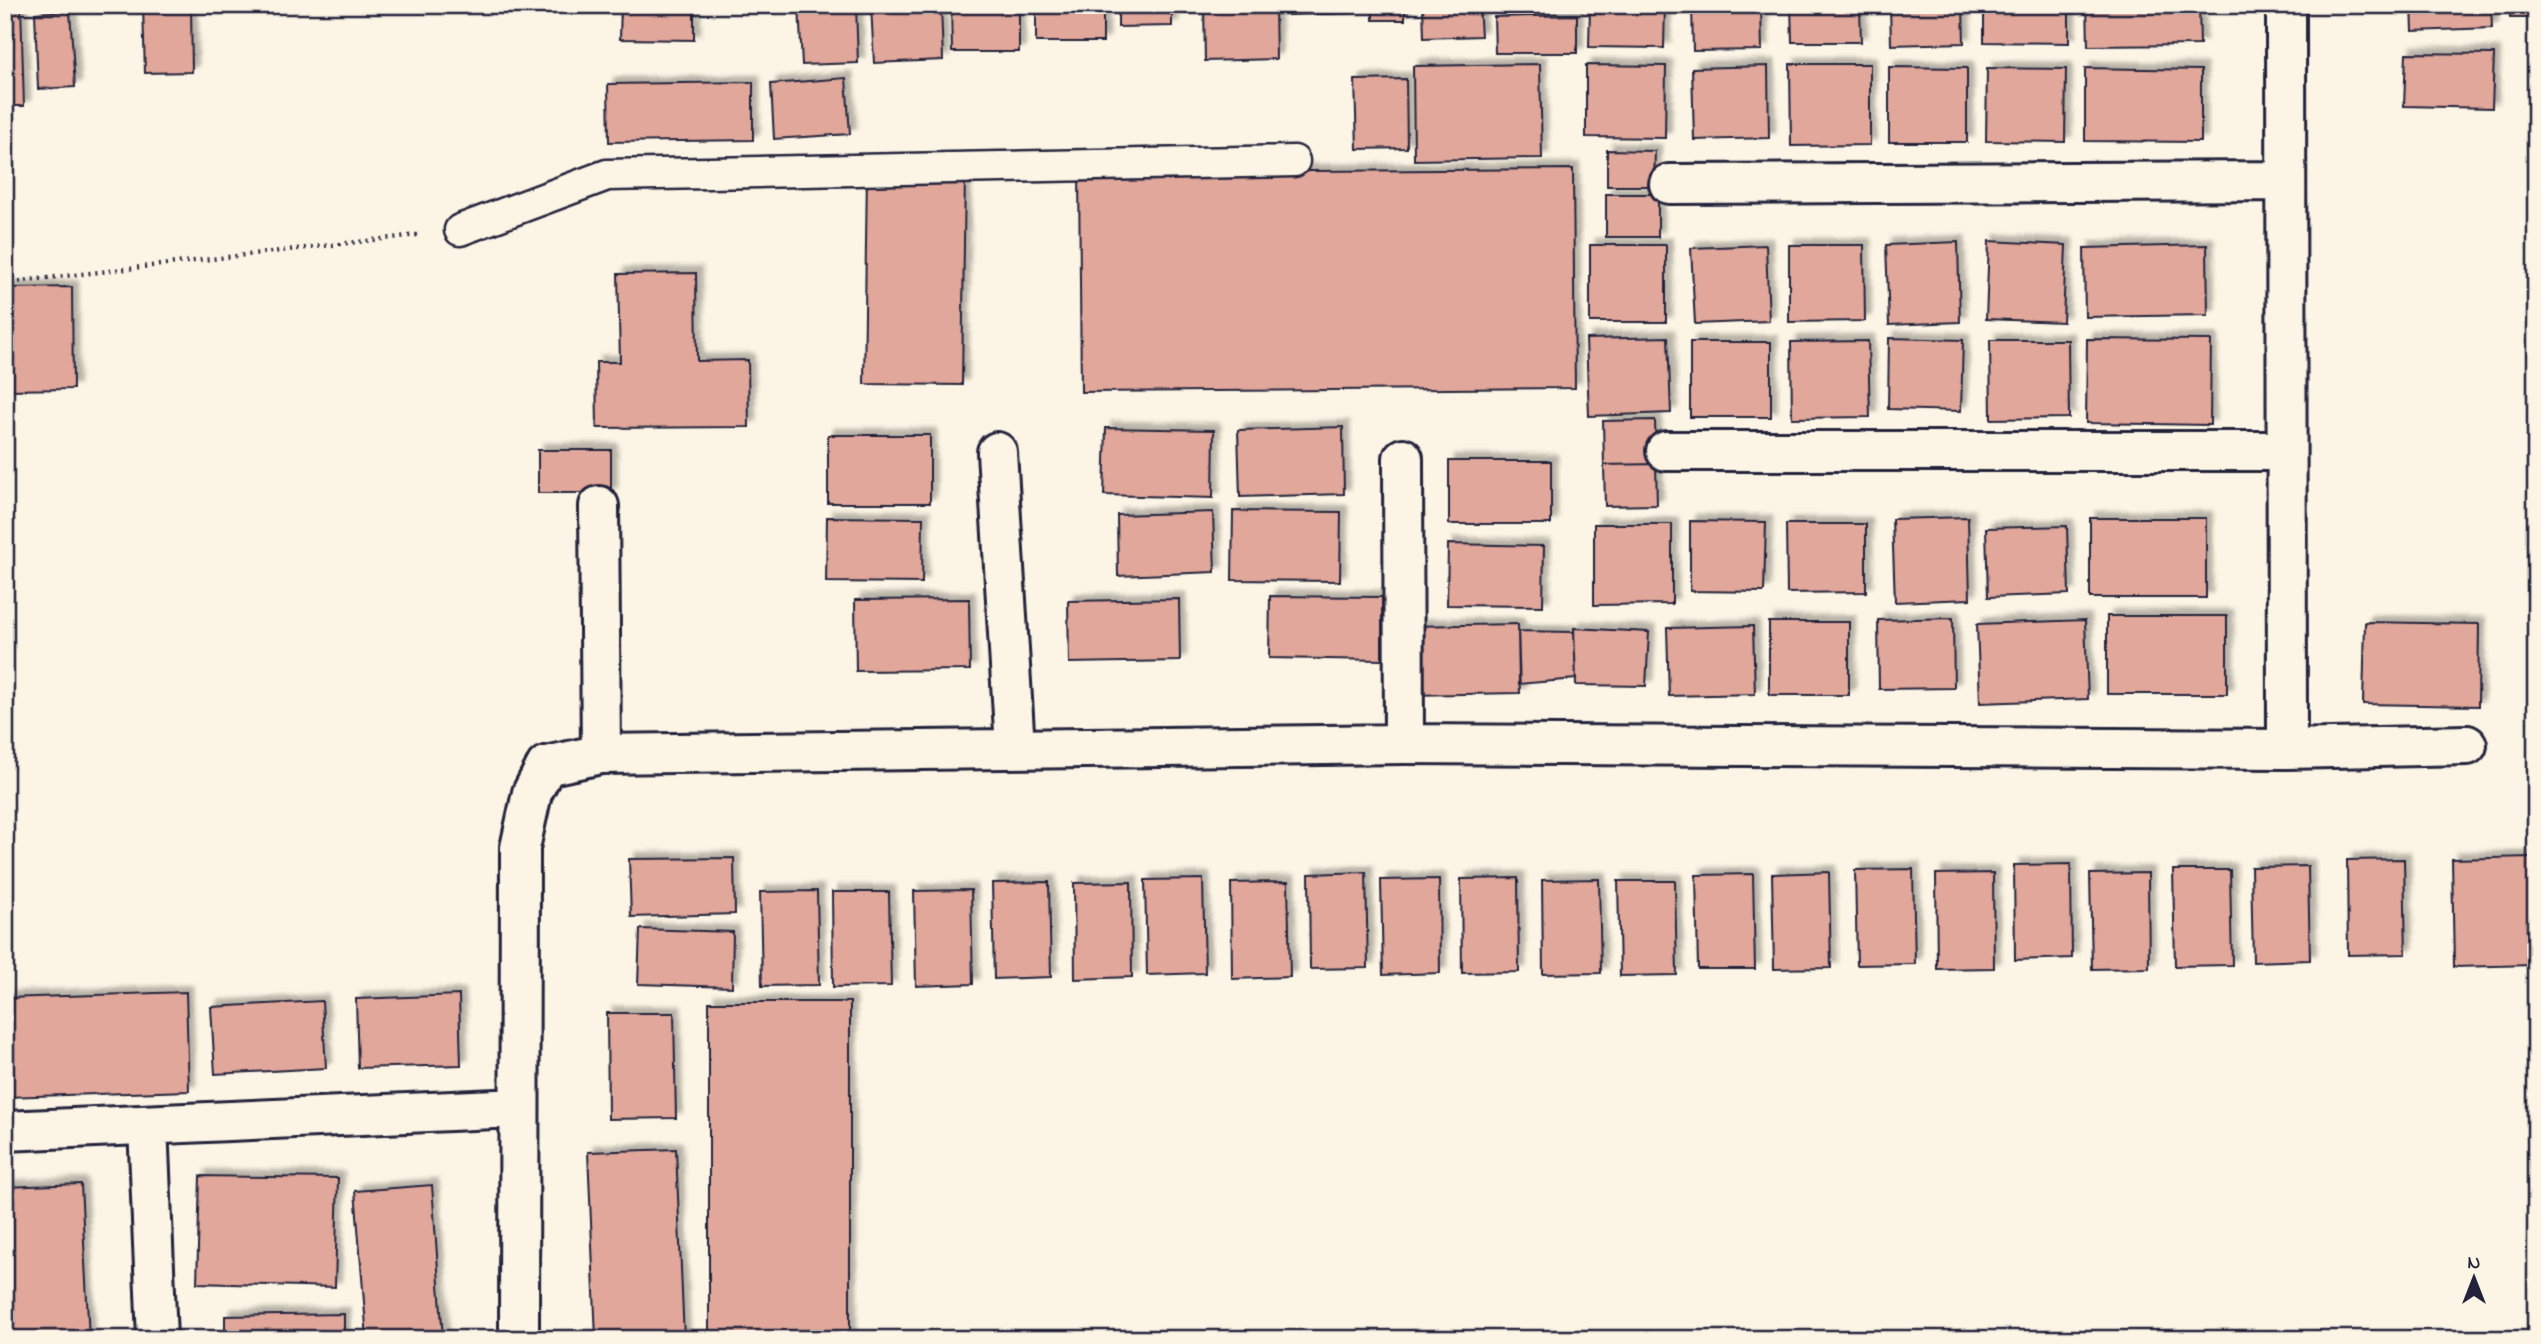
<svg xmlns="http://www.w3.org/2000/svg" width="2541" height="1344" font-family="'Indie Flower',sans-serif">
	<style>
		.building { fill: #e0a79a; stroke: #22223b; stroke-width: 2; filter: url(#shadow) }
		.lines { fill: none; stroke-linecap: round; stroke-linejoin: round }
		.service-casing { stroke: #22223b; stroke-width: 35 }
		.minor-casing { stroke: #22223b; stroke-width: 44 }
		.path { stroke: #22223b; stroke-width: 4.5; stroke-dasharray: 2 5; stroke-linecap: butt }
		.service { stroke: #fcf5e5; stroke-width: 30 }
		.minor { stroke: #fcf5e5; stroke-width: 38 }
	</style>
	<defs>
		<filter id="shadow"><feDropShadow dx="6" dy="-6" stdDeviation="2" flood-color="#0004"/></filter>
	</defs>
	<rect width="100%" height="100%" fill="#fcf5e5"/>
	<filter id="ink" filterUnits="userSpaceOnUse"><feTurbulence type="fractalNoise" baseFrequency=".0143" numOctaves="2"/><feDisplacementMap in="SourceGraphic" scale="14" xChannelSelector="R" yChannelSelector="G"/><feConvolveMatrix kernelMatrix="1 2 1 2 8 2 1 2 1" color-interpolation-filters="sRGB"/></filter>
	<g filter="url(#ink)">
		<path class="building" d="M 5,5 L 21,5 L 24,106 L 5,106 Z
			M 191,5 L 192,72 L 145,73 L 143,7 Z
			M 621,5 L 694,5 L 694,40 L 620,39 Z
			M 799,5 L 856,5 L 858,63 L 802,65 Z
			M 871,5 L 941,5 L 943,60 L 874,63 Z
			M 951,5 L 1019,5 L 1019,52 L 952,52 Z
			M 1036,5 L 1103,5 L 1103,42 L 1036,42 Z
			M 1118,5 L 1172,5 L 1172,26 L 1118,27 Z
			M 1204,5 L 1275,5 L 1276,59 L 1205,61 Z
			M 1288,5 L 1351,5 L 1352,13 L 1288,15 Z
			M 1373,5 L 1405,5 L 1405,20 L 1373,20 Z
			M 1423,5 L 1479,5 L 1481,36 L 1424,38 Z
			M 1590,5 L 1665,5 L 1664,48 L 1589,47 Z
			M 1692,5 L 1761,5 L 1762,50 L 1693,51 Z
			M 1791,5 L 1860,5 L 1861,42 L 1792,42 Z
			M 1890,5 L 1963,5 L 1964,43 L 1891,45 Z
			M 1984,5 L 2069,5 L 2069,43 L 1984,42 Z
			M 2087,5 L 2199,5 L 2200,45 L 2088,46 Z
			M 2412,5 L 2491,5 L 2492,28 L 2413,31 Z
			M 2510,5 L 2536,5 L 2536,18 L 2510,18 Z
			M 70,11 L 75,87 L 38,89 L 35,13 Z
			M 1577,15 L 1577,53 L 1495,53 L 1494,17 Z
			M 2406,53 L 2494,54 L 2492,108 L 2404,106 Z
			M 1540,64 L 1542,158 L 1414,160 L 1413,66 Z
			M 1790,64 L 1870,64 L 1870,145 L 1791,146 Z
			M 1586,65 L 1666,66 L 1665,138 L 1586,137 Z
			M 1768,66 L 1769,138 L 1694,140 L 1692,68 Z
			M 1889,67 L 1967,68 L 1967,142 L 1889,142 Z
			M 1987,68 L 2066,69 L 2065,142 L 1986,141 Z
			M 2085,68 L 2201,70 L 2201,142 L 2085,141 Z
			M 846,78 L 850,134 L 774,139 L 771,84 Z
			M 1406,79 L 1407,148 L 1357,149 L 1355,80 Z
			M 753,82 L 753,140 L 609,142 L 608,84 Z
			M 1607,150 L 1655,151 L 1654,186 L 1607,186 Z
			M 1573,169 L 1575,388 L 1081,392 L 1079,173 Z
			M 867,172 L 965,174 L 962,385 L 864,384 Z
			M 1606,194 L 1658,194 L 1658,237 L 1606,237 Z
			M 1989,241 L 2066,245 L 2063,322 L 1986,319 Z
			M 1958,242 L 1960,322 L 1889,325 L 1886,245 Z
			M 1590,245 L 1666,245 L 1666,322 L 1590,322 Z
			M 1766,245 L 1769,321 L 1695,324 L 1691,248 Z
			M 1789,245 L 1864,245 L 1865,321 L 1789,322 Z
			M 2207,245 L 2208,315 L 2085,317 L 2084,248 Z
			M 696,273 L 697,361 L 748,360 L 749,427 L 597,428 L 596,362 L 620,362 L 618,274 Z
			M 72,287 L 73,389 L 5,390 L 5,288 Z
			M 1668,337 L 1671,413 L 1589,416 L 1586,339 Z
			M 1889,338 L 1963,340 L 1961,411 L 1888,409 Z
			M 2087,339 L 2211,340 L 2210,425 L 2086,423 Z
			M 1990,340 L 2068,340 L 2069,418 L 1991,419 Z
			M 1868,341 L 1870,417 L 1792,418 L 1791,342 Z
			M 1690,342 L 1771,342 L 1771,417 L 1690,417 Z
			M 1655,420 L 1656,464 L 1604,465 L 1603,421 Z
			M 1343,427 L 1344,494 L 1240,497 L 1238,430 Z
			M 1106,428 L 1214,430 L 1213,498 L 1104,495 Z
			M 828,435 L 930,435 L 930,503 L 828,503 Z
			M 538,450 L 611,450 L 611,493 L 538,493 Z
			M 1449,461 L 1551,461 L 1551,524 L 1449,524 Z
			M 1656,464 L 1657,505 L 1605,506 L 1604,465 Z
			M 1233,511 L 1341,512 L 1340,581 L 1232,580 Z
			M 1213,512 L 1215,572 L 1118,576 L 1117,515 Z
			M 827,517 L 923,518 L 922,583 L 826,582 Z
			M 1968,517 L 1970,599 L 1895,602 L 1892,519 Z
			M 2090,518 L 2206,518 L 2206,598 L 2090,598 Z
			M 1690,521 L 1766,522 L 1764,592 L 1690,591 Z
			M 1594,524 L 1672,524 L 1672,604 L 1594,605 Z
			M 1786,524 L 1866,524 L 1866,592 L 1787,593 Z
			M 2067,526 L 2069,594 L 1988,597 L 1986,528 Z
			M 1448,544 L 1544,546 L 1543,606 L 1447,605 Z
			M 1270,596 L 1382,597 L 1382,660 L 1269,658 Z
			M 969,599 L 970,670 L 856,671 L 855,600 Z
			M 1179,599 L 1180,661 L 1069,663 L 1068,601 Z
			M 2107,616 L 2227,616 L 2227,694 L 2107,694 Z
			M 1953,618 L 1954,688 L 1879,689 L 1878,620 Z
			M 2085,620 L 2088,699 L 1980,703 L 1977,624 Z
			M 1769,622 L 1849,622 L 1849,695 L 1769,695 Z
			M 2365,622 L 2479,624 L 2478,706 L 2363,704 Z
			M 1518,624 L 1520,693 L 1409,695 L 1408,626 Z
			M 1753,626 L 1755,694 L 1669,696 L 1667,628 Z
			M 1574,628 L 1649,632 L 1646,686 L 1576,685 Z
			M 1518,631 L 1574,632 L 1576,679 L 1519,684 Z
			M 2531,857 L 2534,965 L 2454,967 L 2452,859 Z
			M 734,858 L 735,914 L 631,917 L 629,859 Z
			M 2404,859 L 2406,954 L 2348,955 L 2347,860 Z
			M 2071,864 L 2072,958 L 2015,960 L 2014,865 Z
			M 2308,866 L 2310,960 L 2253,962 L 2251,867 Z
			M 1913,869 L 1915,964 L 1857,965 L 1855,870 Z
			M 2173,870 L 2230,870 L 2232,965 L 2175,966 Z
			M 1366,872 L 1368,968 L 1310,969 L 1309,874 Z
			M 1829,872 L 1831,968 L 1774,969 L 1772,874 Z
			M 1993,873 L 1994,968 L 1937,969 L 1936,874 Z
			M 2148,873 L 2149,968 L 2092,969 L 2090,874 Z
			M 1753,874 L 1755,969 L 1698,969 L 1696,875 Z
			M 1518,878 L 1519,972 L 1462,973 L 1461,879 Z
			M 1203,879 L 1205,973 L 1147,975 L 1145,880 Z
			M 1439,879 L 1440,973 L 1383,975 L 1381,880 Z
			M 1599,879 L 1601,973 L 1543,974 L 1542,880 Z
			M 1618,881 L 1675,881 L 1677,975 L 1620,976 Z
			M 1049,882 L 1051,977 L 994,979 L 992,883 Z
			M 1131,882 L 1132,977 L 1075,979 L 1074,883 Z
			M 1288,882 L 1290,977 L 1232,979 L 1231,883 Z
			M 971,890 L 973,984 L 916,986 L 914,891 Z
			M 817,891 L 819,985 L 762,986 L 760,892 Z
			M 832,892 L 889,892 L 891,986 L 833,987 Z
			M 640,929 L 733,932 L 732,987 L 638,984 Z
			M 186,992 L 189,1091 L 5,1097 L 5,998 Z
			M 459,995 L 461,1065 L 358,1068 L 356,999 Z
			M 322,1001 L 326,1068 L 215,1074 L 211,1007 Z
			M 709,1002 L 850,1002 L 850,1339 L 709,1339 Z
			M 607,1013 L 674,1013 L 676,1118 L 608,1119 Z
			M 676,1149 L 684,1339 L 596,1339 L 588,1152 Z
			M 200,1176 L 338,1178 L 335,1287 L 197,1283 Z
			M 81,1184 L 89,1339 L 5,1339 L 5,1187 Z
			M 432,1185 L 443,1339 L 367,1339 L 355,1191 Z
			M 344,1314 L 344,1339 L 225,1339 L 225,1316 Z"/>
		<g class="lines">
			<defs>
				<path id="service" d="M 460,230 L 607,175 L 1294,161"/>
				<path id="minor" d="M 2286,5 L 2287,749
					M 1669,184 L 2286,181
					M 1666,451 L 2286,451
					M 997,452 L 1015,748
					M 1403,458 L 1404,744
					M 599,506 L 601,754
					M 148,1125 L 157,1339
					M 5,1131 L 519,1108
					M 519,1339 L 520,848 L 532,793 L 546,766 L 601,754 L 1404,744 L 2287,749 L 2467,745"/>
			</defs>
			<use href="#service" class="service-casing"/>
			<use href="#minor" class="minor-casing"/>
			<path class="path" d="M 5,283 L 417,235"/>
			<use href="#service" class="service"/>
			<use href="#minor" class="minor"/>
		</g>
	</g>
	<rect width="2541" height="1344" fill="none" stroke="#fcf5e5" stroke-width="28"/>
	<rect x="14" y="14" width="2513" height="1316" fill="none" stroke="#22223b" stroke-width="2.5" filter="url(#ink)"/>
	<g transform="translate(2474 1278)" stroke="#fcf5e5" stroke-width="5" paint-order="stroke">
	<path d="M0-5L12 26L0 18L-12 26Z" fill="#22223b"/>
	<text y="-10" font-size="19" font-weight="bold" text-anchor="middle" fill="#22223b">N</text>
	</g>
</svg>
